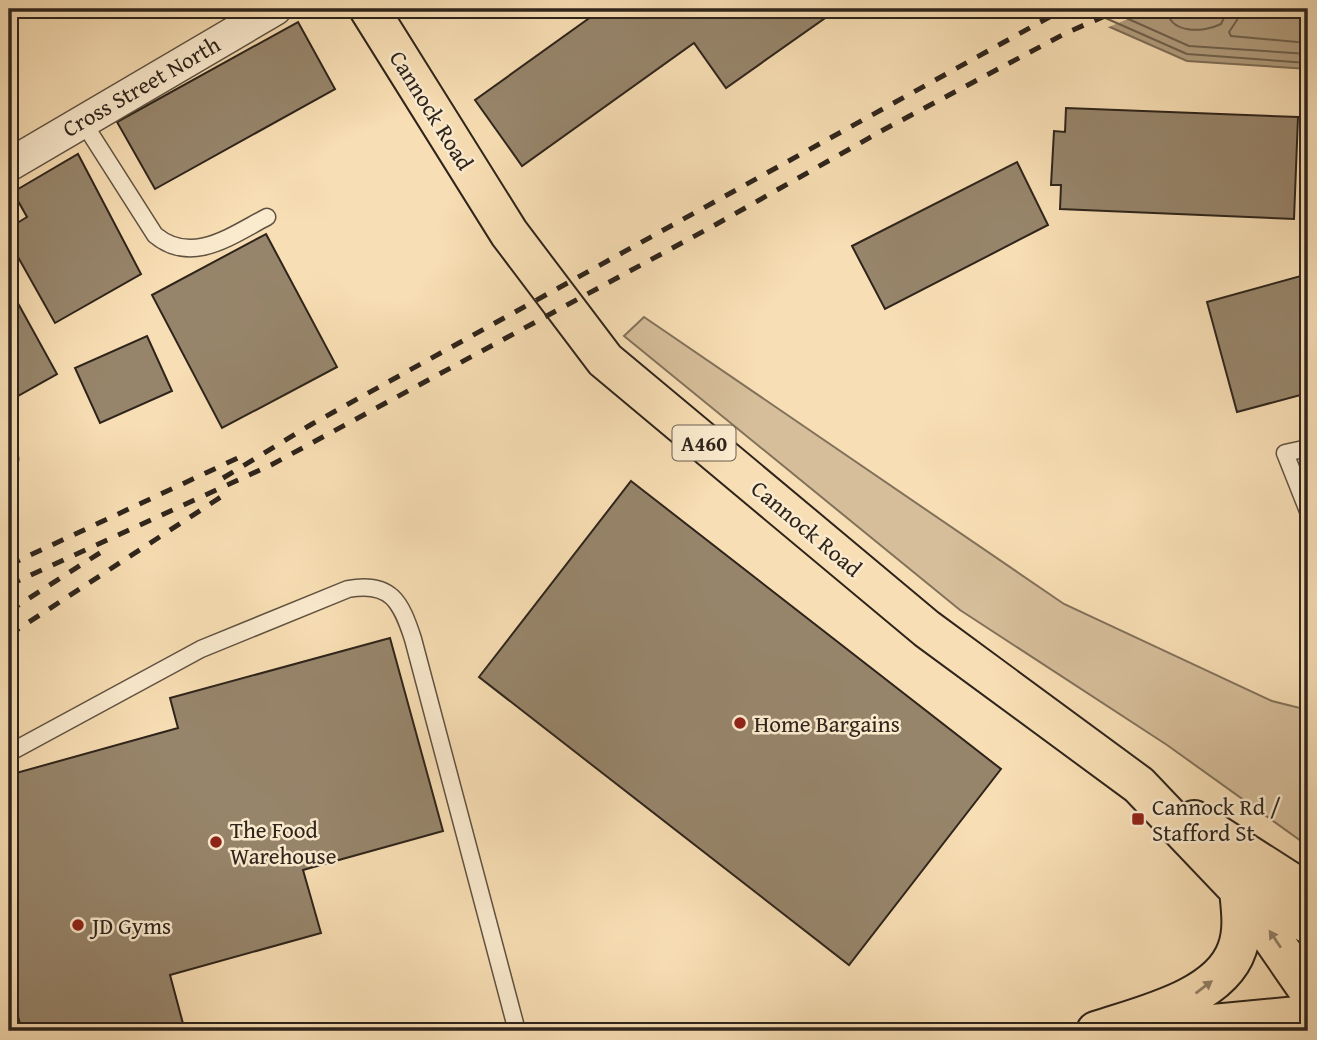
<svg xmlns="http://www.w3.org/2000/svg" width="1317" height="1040" font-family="'Gentium Book Plus',serif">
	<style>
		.green { fill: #d6be9a; stroke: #82715a; stroke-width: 2 }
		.water { fill: #b39f80; stroke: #7e6e58; stroke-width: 2 }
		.pier { fill: #f8deb4 }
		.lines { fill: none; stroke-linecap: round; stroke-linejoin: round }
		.shore { stroke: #70624e; stroke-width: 2 }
		.building { fill: #97856b; stroke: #2e241b; stroke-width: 2 }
		.service-casing { stroke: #605241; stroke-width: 19 }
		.minor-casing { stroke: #605241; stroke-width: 35 }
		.trunk-casing { stroke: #2e241b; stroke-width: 42 }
		.service { stroke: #faeace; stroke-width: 16 }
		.minor { stroke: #faeace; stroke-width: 32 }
		.trunk { stroke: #f8deb4; stroke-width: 38 }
		.rail { stroke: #2e241b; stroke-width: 5; stroke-dasharray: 12 12; stroke-linecap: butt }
		.oneway { fill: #938168 }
		.poi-dot { fill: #8f2418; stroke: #faeace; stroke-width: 2.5 }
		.labels { text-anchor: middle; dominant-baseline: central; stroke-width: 5; stroke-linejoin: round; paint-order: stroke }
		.shield { fill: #faeace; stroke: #6b5f51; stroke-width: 2 }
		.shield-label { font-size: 21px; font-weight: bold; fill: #2e241b }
		.street-label { font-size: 23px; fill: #2e241b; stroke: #faeace }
		.poi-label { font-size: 23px; fill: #2e241b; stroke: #faeace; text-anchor: start }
	</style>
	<rect width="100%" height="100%" fill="#f8deb4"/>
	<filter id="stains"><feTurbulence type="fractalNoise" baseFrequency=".00286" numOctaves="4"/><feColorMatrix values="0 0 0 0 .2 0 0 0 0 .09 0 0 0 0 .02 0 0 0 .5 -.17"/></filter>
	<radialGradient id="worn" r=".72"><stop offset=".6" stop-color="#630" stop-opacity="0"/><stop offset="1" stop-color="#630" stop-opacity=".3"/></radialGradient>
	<path class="green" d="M 644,317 L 1064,604 L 1272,701 L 1308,710 L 1308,846 L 1167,745 L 960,610 L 624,336 Z"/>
	<path class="water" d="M 1069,9 L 1178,9 L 1200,14 L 1227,9 L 1308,9 L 1308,69 L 1187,61 Z"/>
	<path class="pier" d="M 1065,9 L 1152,9 L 1104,29 Z"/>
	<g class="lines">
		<path class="shore" d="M 1085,9 L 1187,54 L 1308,63
			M 1106,9 L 1189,46 L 1308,54
			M 1167,9 C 1169,34 1203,33 1221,24 L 1228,9
			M 1238,9 L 1237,20 L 1229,32 L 1231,36 L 1308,43"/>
	</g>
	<path class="building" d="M 602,9 L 833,9 L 835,11 L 726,88 L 694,43 L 522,166 L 475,100 Z
		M 298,22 L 335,89 L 155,189 L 117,122 Z
		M 1066,108 L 1298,117 L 1294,219 L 1060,209 L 1061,185 L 1051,185 L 1054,131 L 1065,132 Z
		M 78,154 L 141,274 L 55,323 L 9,241 L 9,228 L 27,217 L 13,192 Z
		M 1017,162 L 1048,225 L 885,309 L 852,246 Z
		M 266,234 L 337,367 L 222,428 L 152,295 Z
		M 1308,274 L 1308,393 L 1237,412 L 1207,302 Z
		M 9,287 L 57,374 L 9,401 Z
		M 147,336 L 172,391 L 100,423 L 75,368 Z
		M 631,481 L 1001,769 L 849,965 L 479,677 Z
		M 390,638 L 443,831 L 303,870 L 321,933 L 170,975 L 185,1031 L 22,1031 L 9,984 L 9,775 L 178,728 L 170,698 Z"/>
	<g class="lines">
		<defs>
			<path id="service" d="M 83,122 L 155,235 C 192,266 232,235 267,217
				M 1308,448 L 1285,453 L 1308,511
				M 9,456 L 10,459
				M 9,753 L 201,649 L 348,589 C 391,581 401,602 413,639 L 517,1031"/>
			<path id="minor" d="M 9,165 L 275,9"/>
			<path id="trunk" d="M 369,9 L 509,233 L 605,360 L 927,629 L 1139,785 L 1239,890 L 1308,990
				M 1194,820 L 1308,893
				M 1271,878 L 1287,893 L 1308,924
				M 1096,1031 C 1140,1016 1220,999 1237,949 C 1244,930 1241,910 1239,890
				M 1140,1031 L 1308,1015"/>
		</defs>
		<use href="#service" class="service-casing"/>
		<use href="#minor" class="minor-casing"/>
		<use href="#trunk" class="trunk-casing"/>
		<use href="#service" class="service"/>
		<use href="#minor" class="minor"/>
		<use href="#trunk" class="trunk"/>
		<path class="rail" d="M 223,478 L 312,424 L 1064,9
			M 9,565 L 240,457
			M 9,585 L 271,465 L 715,225 L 885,129 L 1066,33 L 1121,9
			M 9,611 L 109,547
			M 9,635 L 227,493"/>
	</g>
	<defs><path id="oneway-solid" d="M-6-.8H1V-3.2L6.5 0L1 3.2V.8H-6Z" transform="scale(1.75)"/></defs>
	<g class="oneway">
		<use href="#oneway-solid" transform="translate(1275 939) rotate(-124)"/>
		<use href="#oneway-solid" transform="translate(1204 987) rotate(-37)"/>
	</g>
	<g class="poi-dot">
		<circle cx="740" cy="723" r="7"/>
		<rect x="1131" y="812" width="14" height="14" rx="3.5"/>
		<circle cx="216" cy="842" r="7"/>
		<circle cx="78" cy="925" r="7"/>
	</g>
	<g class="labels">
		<rect class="shield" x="672.5" y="425.5" width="63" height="35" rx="5"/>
		<g class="shield-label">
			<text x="704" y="443">A460</text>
		</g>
		<g class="street-label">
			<text transform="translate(141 86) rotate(-30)">Cross Street North</text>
			<text transform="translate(432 110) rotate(58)">Cannock Road</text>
			<text transform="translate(807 528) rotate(40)">Cannock Road</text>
		</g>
		<g class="poi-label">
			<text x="754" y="723">Home Bargains</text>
			<text x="1152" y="806">Cannock Rd /<tspan x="1152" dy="26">Stafford St</tspan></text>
			<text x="230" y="829">The Food<tspan x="230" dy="26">Warehouse</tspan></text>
			<text x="92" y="925">JD Gyms</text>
		</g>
	</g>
	<rect width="1317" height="1040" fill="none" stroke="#f8deb4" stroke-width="35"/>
	<rect x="10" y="10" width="1296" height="1019" fill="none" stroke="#2e241b" stroke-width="3.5"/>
	<rect x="18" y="18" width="1282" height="1005" fill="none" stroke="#2e241b" stroke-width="2"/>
	<rect width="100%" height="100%" filter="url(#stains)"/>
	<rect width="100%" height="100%" fill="url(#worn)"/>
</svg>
